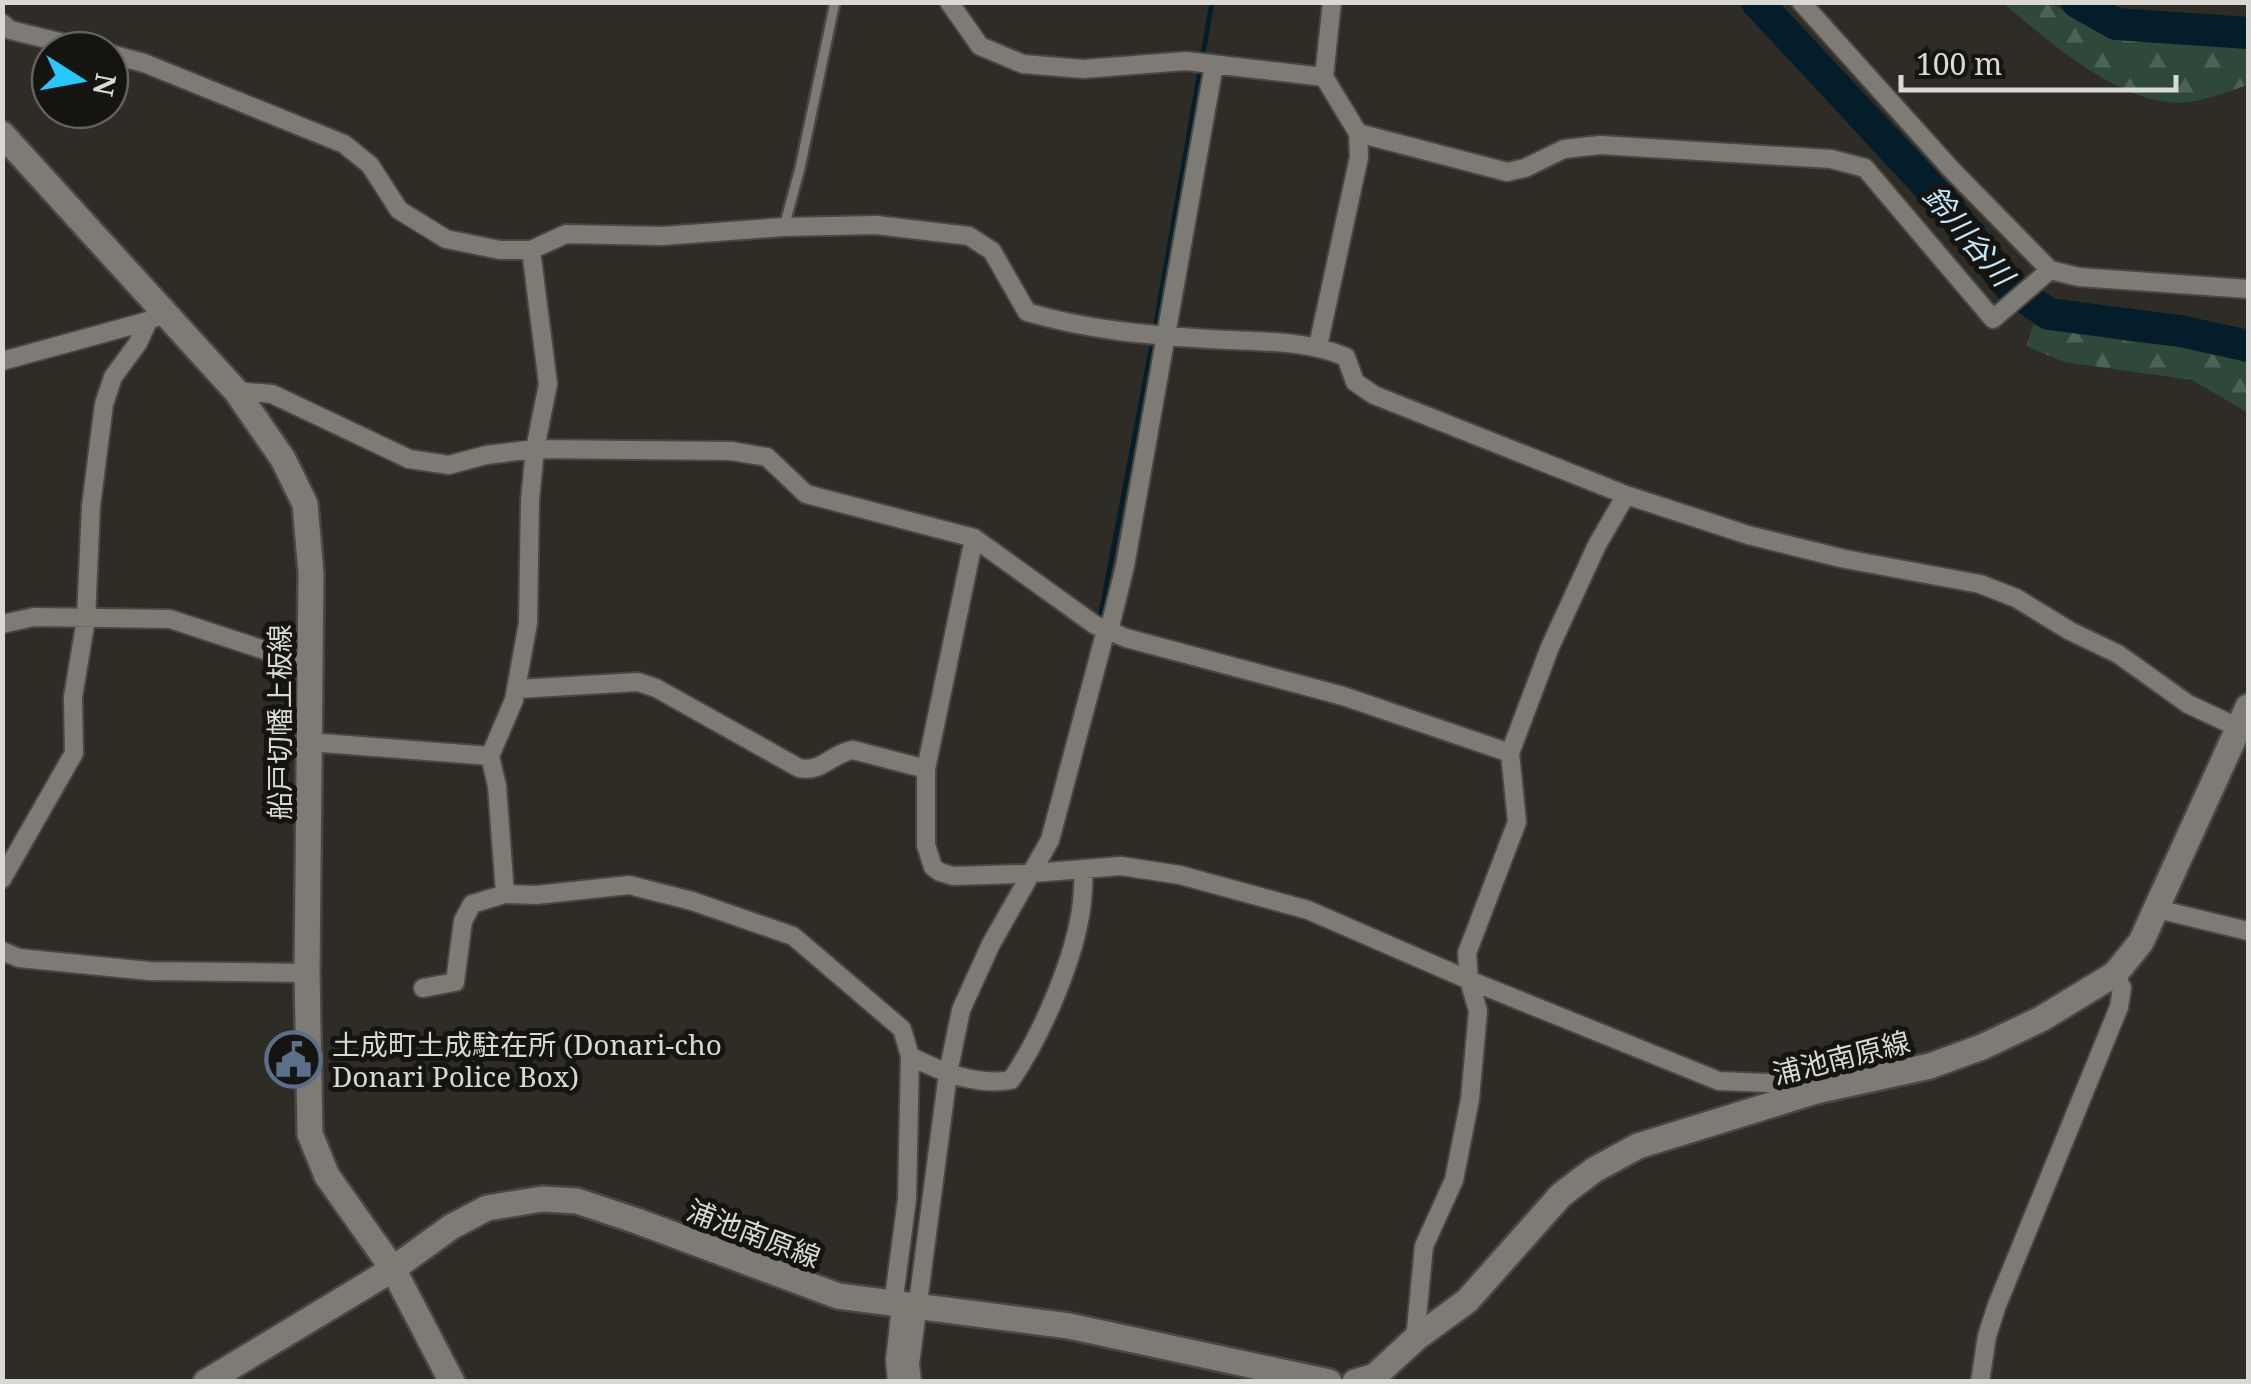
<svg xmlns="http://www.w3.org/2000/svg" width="2251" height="1384" font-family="'Noto Serif','Noto Sans JP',serif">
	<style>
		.forest { fill: url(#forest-firs) }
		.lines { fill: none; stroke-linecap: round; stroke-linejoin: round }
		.stream { stroke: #031e2a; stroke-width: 5 }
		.river { stroke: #031e2a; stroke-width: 32 }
		.lane-casing { stroke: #494741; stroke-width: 14 }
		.street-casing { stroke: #494741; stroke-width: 22 }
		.secondary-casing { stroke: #494741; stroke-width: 30 }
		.lane { stroke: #7d7b73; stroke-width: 9 }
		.street { stroke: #7d7b73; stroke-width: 18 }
		.secondary { stroke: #7d7b73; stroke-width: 25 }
		.labels { text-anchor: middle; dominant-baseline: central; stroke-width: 10; stroke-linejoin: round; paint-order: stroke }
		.street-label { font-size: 28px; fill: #d9d8d3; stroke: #151411 }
		.poi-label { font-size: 28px; fill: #d9d8d3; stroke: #151411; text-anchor: start }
		.water-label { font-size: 30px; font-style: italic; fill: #c0e6f9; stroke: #151411 }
	</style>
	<defs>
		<pattern id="forest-firs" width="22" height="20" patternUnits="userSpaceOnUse" patternTransform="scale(2.5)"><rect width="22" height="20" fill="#2e483a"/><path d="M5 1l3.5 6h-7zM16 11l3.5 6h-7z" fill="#4c6256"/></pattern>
	</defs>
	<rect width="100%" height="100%" fill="#2e2c25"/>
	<path class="forest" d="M 2003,3 L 2050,3 L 2114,37 L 2194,45 L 2248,46 L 2248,85 C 2229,91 2209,99 2189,102 C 2124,110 2049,41 2003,3 Z
		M 2033,325 L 2133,342 L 2224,351 L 2248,359 L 2248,413 L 2192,380 L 2064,362 L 2026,346 Z"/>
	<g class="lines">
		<path class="stream" d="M 1155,329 L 1212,2
			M 1099,624 L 1153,340
			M 911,1289 L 914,1267"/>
		<path class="river" d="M 1757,2 L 1943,202 L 2011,288 L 2049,314 L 2180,331 L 2248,346
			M 2077,2 L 2116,24 L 2248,33"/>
		<defs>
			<path id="lane" d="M 784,227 L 800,168 L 835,2"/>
			<path id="street" d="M 949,2 L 980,46 L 1023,64 L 1083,69 L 1186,61 L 1324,77
				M 1801,2 L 1952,170 L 2050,270 L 2079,277 L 2248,289
				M 2,23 L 10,30 L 92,50
				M 110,54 L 144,63 L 344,144 L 370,165 L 399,210 L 446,239 L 500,250 L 531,250 L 566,234 L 662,236 L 784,227 L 876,225 L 969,236 L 992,251 L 1027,312 C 1087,330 1147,335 1209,339 C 1255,342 1303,339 1346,357 L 1355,382 L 1374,395 L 1626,495 L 1748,535 L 1845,559 L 1980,584 L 2016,598 L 2070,631 L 2118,654 L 2188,704 L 2237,727
				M 1358,133 L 1507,172 L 1525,168 L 1564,149 L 1600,145 L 1831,159 L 1865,168 L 1993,319 L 2050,270
				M 1318,346 L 1359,157 L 1358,133 L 1324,77 L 1332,2
				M 2,361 L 148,321
				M 236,391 L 272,394 L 409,459 L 449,465 L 486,455 L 535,449 L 731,451 L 767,457 L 806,494 L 974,538 L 1095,625 L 1126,638 L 1343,696 L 1510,753
				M 974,538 L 926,769 L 926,845 L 933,867 L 940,872 L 953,876 L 1021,874 L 1121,866 L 1180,875 L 1308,910 L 1469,980 L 1719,1081 L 1790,1084 L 1815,1091
				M 2,624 L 34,617 L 170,619 L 310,665
				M 1109,631 L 1125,566 L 1214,65
				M 517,689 L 638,682 L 656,688 L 799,768 C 822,773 832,753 853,750 L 926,769
				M 309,742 L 490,756 L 514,700 L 528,623 L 530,500 L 535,449 L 548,384 L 531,250
				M 490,756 L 497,786 L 505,894
				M 2,879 L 74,753 L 73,697 L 86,619 L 91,506 L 104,404 L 113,377 L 138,343 L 148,321 L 165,312
				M 2157,909 L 2248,931
				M 2,951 L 19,958 L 149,971 L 307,973
				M 423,988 L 455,982 L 463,921 L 472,904 L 505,894 L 536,895 L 629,885 L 692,901 L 793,936 L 902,1029 L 910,1056 L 907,1199 L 893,1305
				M 910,1056 C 941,1072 976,1086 1011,1080 C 1040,1038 1071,967 1080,916 C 1083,901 1083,885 1084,870
				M 1415,1339 L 1424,1246 L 1454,1180 L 1470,1099 L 1478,1011 L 1469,980 L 1467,953 L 1517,822 L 1510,753 L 1550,647 L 1597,545 L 1626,495
				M 897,1382 L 895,1360 L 901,1306
				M 912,1382 L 910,1364 L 948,1073 L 961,1010 L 991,944 L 1050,840 L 1106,630
				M 1980,1382 L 1987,1336 L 1997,1305 L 2119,1007 L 2122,988 L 2115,974"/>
			<path id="secondary" d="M 2,134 L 236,391 L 283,459 L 305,504 L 311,573 L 307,973 L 310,1134 L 327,1176 L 393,1269 L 452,1382
				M 206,1382 L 393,1269 L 451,1227 L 487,1208 L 542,1199 L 577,1201 L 637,1221 L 838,1296 L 1069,1326 L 1329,1382
				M 1355,1382 L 1375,1376 L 1415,1339 L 1467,1301 L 1561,1195 L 1594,1170 L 1638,1146 L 1816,1091 L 1930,1066 L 1982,1047 L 2041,1019 L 2115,974 L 2141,942 L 2248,707"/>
		</defs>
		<use href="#lane" class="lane-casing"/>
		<use href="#street" class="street-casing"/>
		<use href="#secondary" class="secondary-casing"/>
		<use href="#lane" class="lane"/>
		<use href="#street" class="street"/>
		<use href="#secondary" class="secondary"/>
	</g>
	<defs>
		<symbol id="civic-ring" viewBox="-11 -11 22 22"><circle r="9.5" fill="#151411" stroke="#5c6f8a" stroke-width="1.5"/><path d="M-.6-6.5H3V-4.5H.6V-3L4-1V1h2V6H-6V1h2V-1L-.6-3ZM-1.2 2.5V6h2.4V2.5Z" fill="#5c6f8a"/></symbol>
	</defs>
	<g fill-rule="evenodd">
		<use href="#civic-ring" x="262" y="1028" width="63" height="63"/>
	</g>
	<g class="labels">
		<g class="street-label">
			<text transform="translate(279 722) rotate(-90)">船戸切幡上板線</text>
			<text transform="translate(1841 1057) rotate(-14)">浦池南原線</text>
			<text transform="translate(754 1233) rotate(21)">浦池南原線</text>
		</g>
		<g class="poi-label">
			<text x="332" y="1044">土成町土成駐在所 (Donari-cho<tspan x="332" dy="32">Donari Police Box)</tspan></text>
		</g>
		<g class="water-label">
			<text transform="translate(1969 235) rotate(50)">鈴川谷川</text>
		</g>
	</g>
	<rect width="2251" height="1384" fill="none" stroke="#d9d8d3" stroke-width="10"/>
	<g transform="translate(80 80) rotate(101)"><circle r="48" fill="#151411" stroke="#63625f" stroke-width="2.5"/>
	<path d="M0-8L18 38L0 25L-18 38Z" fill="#25c9fe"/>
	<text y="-15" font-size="28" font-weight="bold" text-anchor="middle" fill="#d9d8d3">N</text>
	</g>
	<path d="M1901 75v15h275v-15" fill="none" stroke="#d9d8d3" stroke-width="5"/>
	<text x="1916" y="75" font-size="30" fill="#d9d8d3" stroke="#151411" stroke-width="8" paint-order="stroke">100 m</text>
</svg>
